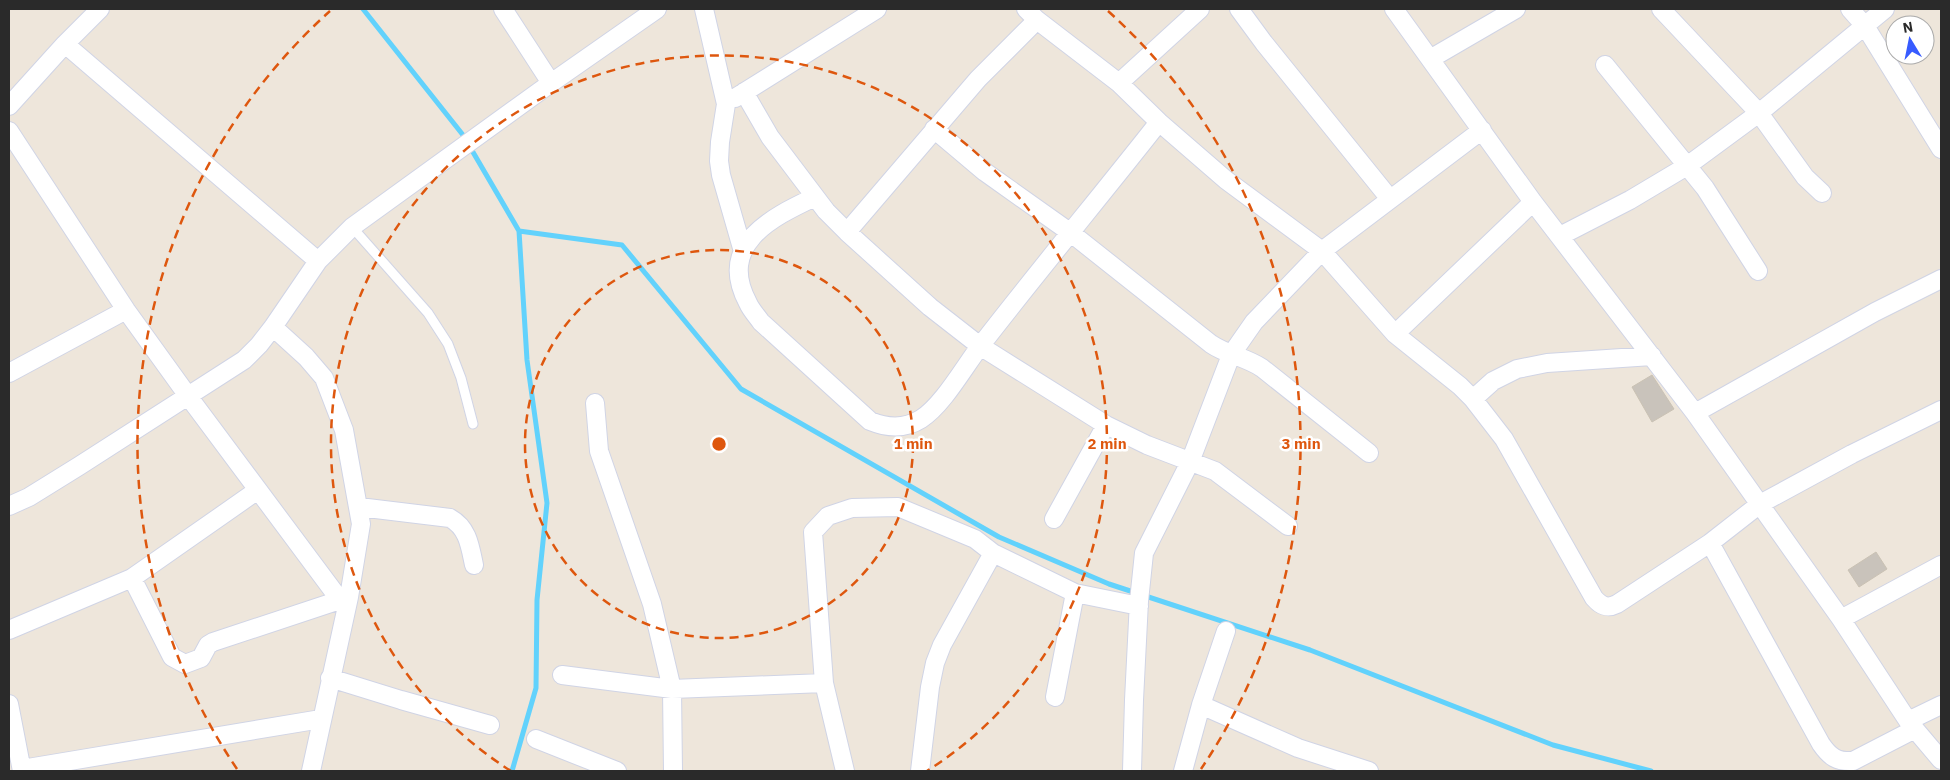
<svg xmlns="http://www.w3.org/2000/svg" width="1950" height="780" font-family="'IBM Plex Sans',sans-serif">
	<style>
		.lines { fill: none; stroke-linecap: round; stroke-linejoin: round }
		.stream { stroke: #62d2fc; stroke-width: 5 }
		.building { fill: #c9c3bb; stroke: #cac2b4 }
		.lane-casing { stroke: #d0d4e5; stroke-width: 11 }
		.street-casing { stroke: #d0d4e5; stroke-width: 20 }
		.lane { stroke: #fff; stroke-width: 9 }
		.street { stroke: #fff; stroke-width: 18 }
		.ring { fill: none; stroke: #de570e; stroke-width: 2.5; stroke-dasharray: 9 6 }
		.centre { fill: #de570e; stroke: #fff; stroke-width: 2.5 }
		.ring-label { font-size: 15px; text-anchor: middle; font-weight: bold; fill: #de570e; stroke: #fff; stroke-width: 5; stroke-linejoin: round; paint-order: stroke }
	</style>
	<rect width="100%" height="100%" fill="#eee6db"/>
	<g class="lines">
		<path class="stream" d="M 363,9 L 463,135 L 519,231 L 622,245 L 741,389 L 999,537 L 1109,584 L 1310,650 L 1553,745 L 1651,771
			M 512,771 L 536,688 L 537,600 L 547,503 L 527,360 L 519,231"/>
	</g>
	<path class="building" d="M 1652,375 L 1674,409 L 1652,422 L 1632,387 Z
		M 1876,552 L 1887,569 L 1859,587 L 1848,570 Z"/>
	<g class="lines">
		<defs>
			<path id="lane" d="M 352,227 L 428,313 L 448,344 L 461,378 L 473,424"/>
			<path id="street" d="M 503,9 L 551,83
				M 704,9 L 726,104 L 720,142 L 719,161 L 721,175 L 742,248
				M 1026,9 L 1037,20 L 1119,83 L 1159,122 L 1226,180 L 1322,251 L 1395,334 L 1460,386 L 1473,399 L 1504,439 L 1594,598 C 1601,606 1607,609 1617,604 L 1710,543 L 1760,504 L 1852,454 L 1941,410
				M 1239,9 L 1264,43 L 1390,199
				M 1394,9 L 1533,202 L 1695,413 L 1841,619 L 1908,721 L 1941,760
				M 1661,9 L 1759,113 L 1805,177 L 1822,193
				M 1850,9 L 1865,26 L 1941,149
				M 65,44 L 318,261
				M 1430,59 L 1516,9
				M 1605,65 L 1705,188 L 1758,271
				M 1119,83 L 1200,9
				M 744,92 L 770,137 L 826,211 L 847,232 L 930,307 L 980,346 L 1106,425 L 1147,445 L 1215,471 L 1288,526
				M 735,98 L 877,9
				M 9,106 L 65,44 L 100,9
				M 934,129 L 985,172 L 1071,233 L 1211,344 C 1227,355 1246,357 1262,368 L 1369,453
				M 9,131 L 126,310 L 188,396 L 340,600
				M 815,197 C 770,218 717,245 748,303 C 751,310 757,316 761,322 L 870,421 C 887,428 905,429 921,419 C 943,405 964,367 981,345 C 1039,270 1100,197 1159,122
				M 847,232 L 978,79 L 1037,20
				M 1560,236 L 1630,200 L 1687,166 L 1759,113 L 1885,9
				M 273,327 L 306,357 L 324,378 L 344,430 L 361,524 L 349,597 L 311,771
				M 1395,334 L 1533,202
				M 9,373 L 126,310
				M 1473,399 L 1493,381 L 1517,369 L 1547,363 L 1652,356
				M 595,403 L 599,451 L 652,604 L 672,689 L 673,771
				M 1695,413 L 1875,312 L 1941,279
				M 9,506 L 29,497 L 79,466 L 244,360 L 259,345 L 273,327 L 318,261 L 352,227 L 551,83 L 657,9
				M 359,507 L 450,518 C 468,528 470,546 474,565
				M 1054,519 L 1106,425
				M 1710,543 L 1821,744 C 1830,757 1837,762 1853,761 L 1915,729
				M 132,578 L 172,657 L 185,664 L 201,658 L 208,645 L 213,642 L 349,597
				M 1841,619 L 1941,565
				M 9,630 L 132,578 L 258,490
				M 562,675 L 672,689 L 824,683
				M 330,678 L 401,700 L 490,725
				M 1055,697 L 1075,593
				M 9,704 L 22,771
				M 1201,705 L 1298,748 L 1369,771
				M 1908,721 L 1941,705
				M 536,739 L 617,771
				M 22,769 L 321,719
				M 845,771 L 824,683 L 813,532 L 828,516 L 852,508 L 898,507 L 975,539 L 993,553 L 1075,593 L 1139,606
				M 920,771 L 930,687 L 935,663 L 942,645 L 993,553
				M 1132,771 L 1134,700 L 1139,601 L 1144,553 L 1190,462 L 1231,355 L 1254,322 L 1322,251 L 1482,130
				M 1183,771 L 1201,705 L 1226,631"/>
		</defs>
		<use href="#lane" class="lane-casing"/>
		<use href="#street" class="street-casing"/>
		<use href="#lane" class="lane"/>
		<use href="#street" class="street"/>
	</g>
	<g class="ring">
		<circle cx="719" cy="444" r="194"/>
		<path d="M511 771A388 388 0 1 1 927 771"/>
		<path d="M237 769A582 582 0 0 1 330 11M1108 11A582 582 0 0 1 1201 769"/>
	</g>
	<circle cx="719" cy="444" r="8" class="centre"/>
	<g class="ring-label">
		<text x="913" y="449">1 min</text>
		<text x="1107" y="449">2 min</text>
		<text x="1301" y="449">3 min</text>
	</g>
	<rect width="1950" height="780" fill="none" stroke="#2a2a2a" stroke-width="20"/>
	<g transform="translate(1910 40) rotate(350)"><circle r="24" fill="#ffffff" stroke="#aaaaaa"/>
	<path d="M0-4L9 19L0 12L-9 19Z" fill="#375bff"/>
	<text y="-8" font-size="14" font-weight="bold" text-anchor="middle" fill="#2a2a2a">N</text>
	</g>
</svg>
